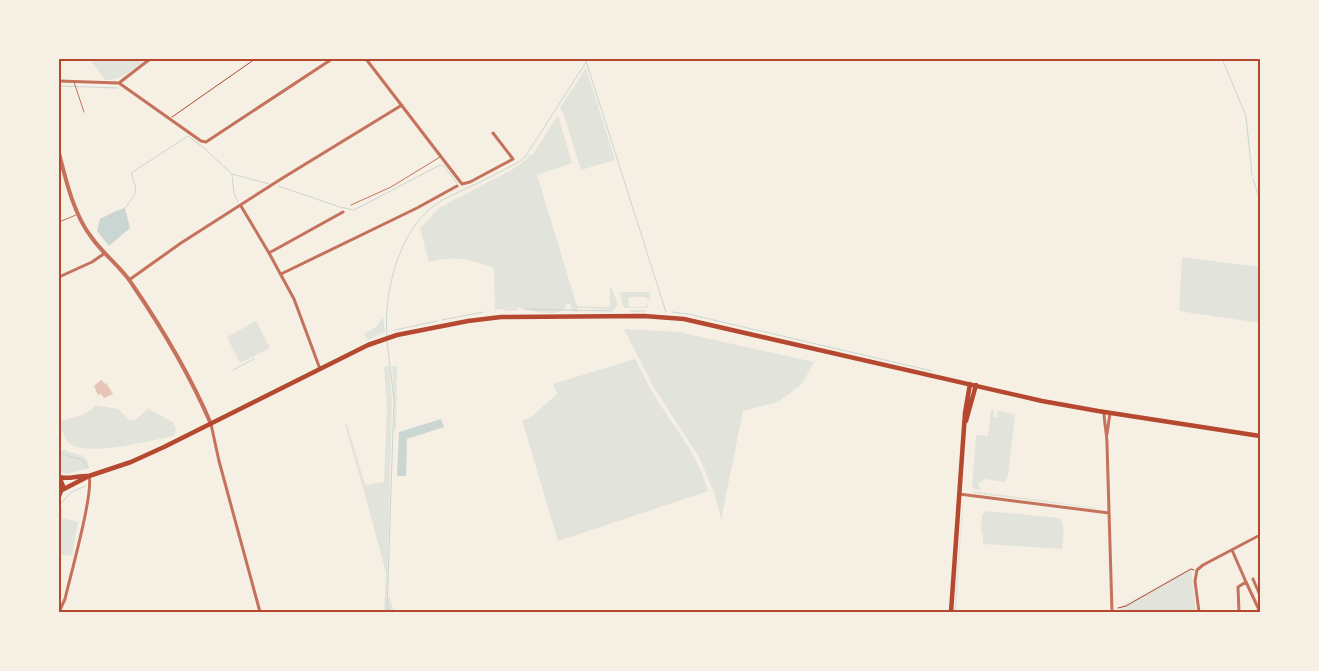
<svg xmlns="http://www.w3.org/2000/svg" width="1319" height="671" font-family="'Source Sans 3',sans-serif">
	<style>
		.green { fill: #e2e4dc }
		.water { fill: #c9d6d2 }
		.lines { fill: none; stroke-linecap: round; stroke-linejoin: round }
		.stream { stroke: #c9d6d2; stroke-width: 1 }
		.building { fill: #e6c5b7 }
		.path { stroke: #b5482f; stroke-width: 1 }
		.service { stroke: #c5725c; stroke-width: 1 }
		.minor { stroke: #c5725c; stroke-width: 3 }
		.tertiary { stroke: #c5725c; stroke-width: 4 }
		.secondary { stroke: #b5482f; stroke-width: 4.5 }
		.neatline { fill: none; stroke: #b5482f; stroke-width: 2 }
	</style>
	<rect width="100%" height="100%" fill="#f6efe4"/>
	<path class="green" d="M 90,59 L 143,59 L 144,61 C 132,70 121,81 105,80 Z
		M 586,68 L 615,160 L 581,170 L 564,115 L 560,108 Z
		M 558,115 L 572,163 L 537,175 L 577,306 L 610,307 L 610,288 L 611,286 L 618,305 L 613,310 L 578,308 L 578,313 L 572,310 L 570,304 L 566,304 L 565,309 C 553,318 532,310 519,308 C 512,307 502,309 495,310 L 494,268 C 468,259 456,255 429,262 L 420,229 L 439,208 L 513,169 L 523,162 L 531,154 L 532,156 Z
		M 1182,257 L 1260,267 L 1260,323 L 1179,311 Z
		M 619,292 L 650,292 L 650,301 L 645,297 L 628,297 L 629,307 L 645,307 L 648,303 L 649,305 L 647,308 L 624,308 Z
		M 383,317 L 385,332 L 368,340 L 364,334 L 376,327 Z
		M 256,321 L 270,348 L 240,363 L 227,337 Z
		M 624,329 L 679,332 L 814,362 L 802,384 L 778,402 L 743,411 L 721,520 L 715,495 L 700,459 L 653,386 Z
		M 635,359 C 644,376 652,393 663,409 C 681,436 700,460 708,491 L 558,541 L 522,420 L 530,418 L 557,394 L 553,384 Z
		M 389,366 L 392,399 L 387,597 L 390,598 L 394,612 L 384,612 L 386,573 L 366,498 L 345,425 L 347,424 L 365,485 L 384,482 L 387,408 L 384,367 Z
		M 392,366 L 397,366 L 396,430 L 394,430 L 394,399 Z
		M 96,405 L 118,409 L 130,420 L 135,420 L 148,409 L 173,422 L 176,429 L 174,436 C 151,440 87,458 69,443 C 66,441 65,436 63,433 C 60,429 59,427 59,422 C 73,417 86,416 96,405 Z
		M 991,410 L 994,410 L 993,417 L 997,417 L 998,411 L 1013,414 L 1015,416 L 1008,476 L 1005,482 L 984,479 L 982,482 L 979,482 L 978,485 L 982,490 L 975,489 L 972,486 L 976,435 L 988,436 Z
		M 63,449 C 76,456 88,452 89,468 L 66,474 L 59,471 L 59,451 L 61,452 Z
		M 973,491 L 1098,508 L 1099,509 L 972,493 Z
		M 965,499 L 963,504 L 956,612 L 954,612 L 962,506 Z
		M 63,508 L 62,518 L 78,522 L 72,556 L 59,554 L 59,511 Z
		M 987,511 L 1059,518 C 1067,524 1062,540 1062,549 L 983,544 L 983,533 L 981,533 L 982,515 Z
		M 1191,568 L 1196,612 L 1121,612 L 1120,607 Z"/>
	<path class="water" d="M 125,208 L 130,228 L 109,246 L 97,231 L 100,219 L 116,211 Z
		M 441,419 L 444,427 L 407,439 L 406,476 L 397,476 L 399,432 Z"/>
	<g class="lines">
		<path class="stream" d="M 1222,59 L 1246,116 L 1252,175
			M 586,61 L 666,312
			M 59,86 L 117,88
			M 232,175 L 234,193 L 238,202
			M 1253,179 L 1260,201
			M 278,186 L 340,207 L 354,210 L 440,165 L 444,166 L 457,183
			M 125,208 C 138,191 138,193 131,173 L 188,136 L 204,148 L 232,174 L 269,184
			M 524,309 L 612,311
			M 505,310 L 517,309
			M 630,311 L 645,311
			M 672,312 L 688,314 L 932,371
			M 442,320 L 483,312
			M 395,330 L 437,321
			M 387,337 C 383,294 399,227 438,203 C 446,197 456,194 465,189 C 483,181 500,172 517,163 L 525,157 L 588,59
			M 387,341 L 394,399 L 387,612
			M 233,370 L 254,359
			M 59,453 L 83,460 L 87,468
			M 59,506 L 71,492 L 86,486
			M 388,608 L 390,612"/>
	</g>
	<path class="building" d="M 101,380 L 103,381 L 104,384 L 106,383 L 113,394 L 104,398 L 101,394 L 98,395 L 94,386 Z"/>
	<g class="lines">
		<path class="path" d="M 172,117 L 255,59
			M 1118,608 L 1126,606 L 1191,569 L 1194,570"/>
		<path class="service" d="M 74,82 L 84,112
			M 351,205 L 391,187 L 440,157
			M 59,222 L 76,215"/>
		<path class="minor" d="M 366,59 L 462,184 L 470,182 L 513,159 L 493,133
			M 59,81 L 119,83 L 150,59
			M 119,83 L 201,141 L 206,142 L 332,59
			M 241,206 L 269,253 L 294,299 L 320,369
			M 269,253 L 343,212
			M 281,274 L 417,208 L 457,186
			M 59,277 L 92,262 L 105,253
			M 129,280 L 181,243 L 281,179 L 402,105
			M 1104,412 C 1104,423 1107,433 1107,444 L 1112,612
			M 211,424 L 219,461 L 260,612
			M 1107,434 L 1110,413
			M 959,494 L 1109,513
			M 1232,550 L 1246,582 L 1238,587 L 1239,612
			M 1253,579 L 1259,593 L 1260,592
			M 1246,582 L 1260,612
			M 59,612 L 65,599 C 70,577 94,492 89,476
			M 1199,612 L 1195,581 L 1197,570 L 1203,565 L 1260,535"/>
		<path class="tertiary" d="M 59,153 C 66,181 74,215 92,238 C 104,255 121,267 132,284 C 162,328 190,375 211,424"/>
		<path class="secondary" d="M 966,421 L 976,385
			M 59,477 C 68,480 79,475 89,476
			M 59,477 L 63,486 L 59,496
			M 62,490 L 89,476 L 131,462 L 164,447 L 368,345 L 397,335 L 468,321 L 501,317 L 644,316 L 684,319 L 1042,401 L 1098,411 L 1260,436
			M 951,612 L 965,413 L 970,384"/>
	</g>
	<rect width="1319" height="671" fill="none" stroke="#f6efe4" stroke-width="120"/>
	<rect x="60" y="60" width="1199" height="551" class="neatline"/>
</svg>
